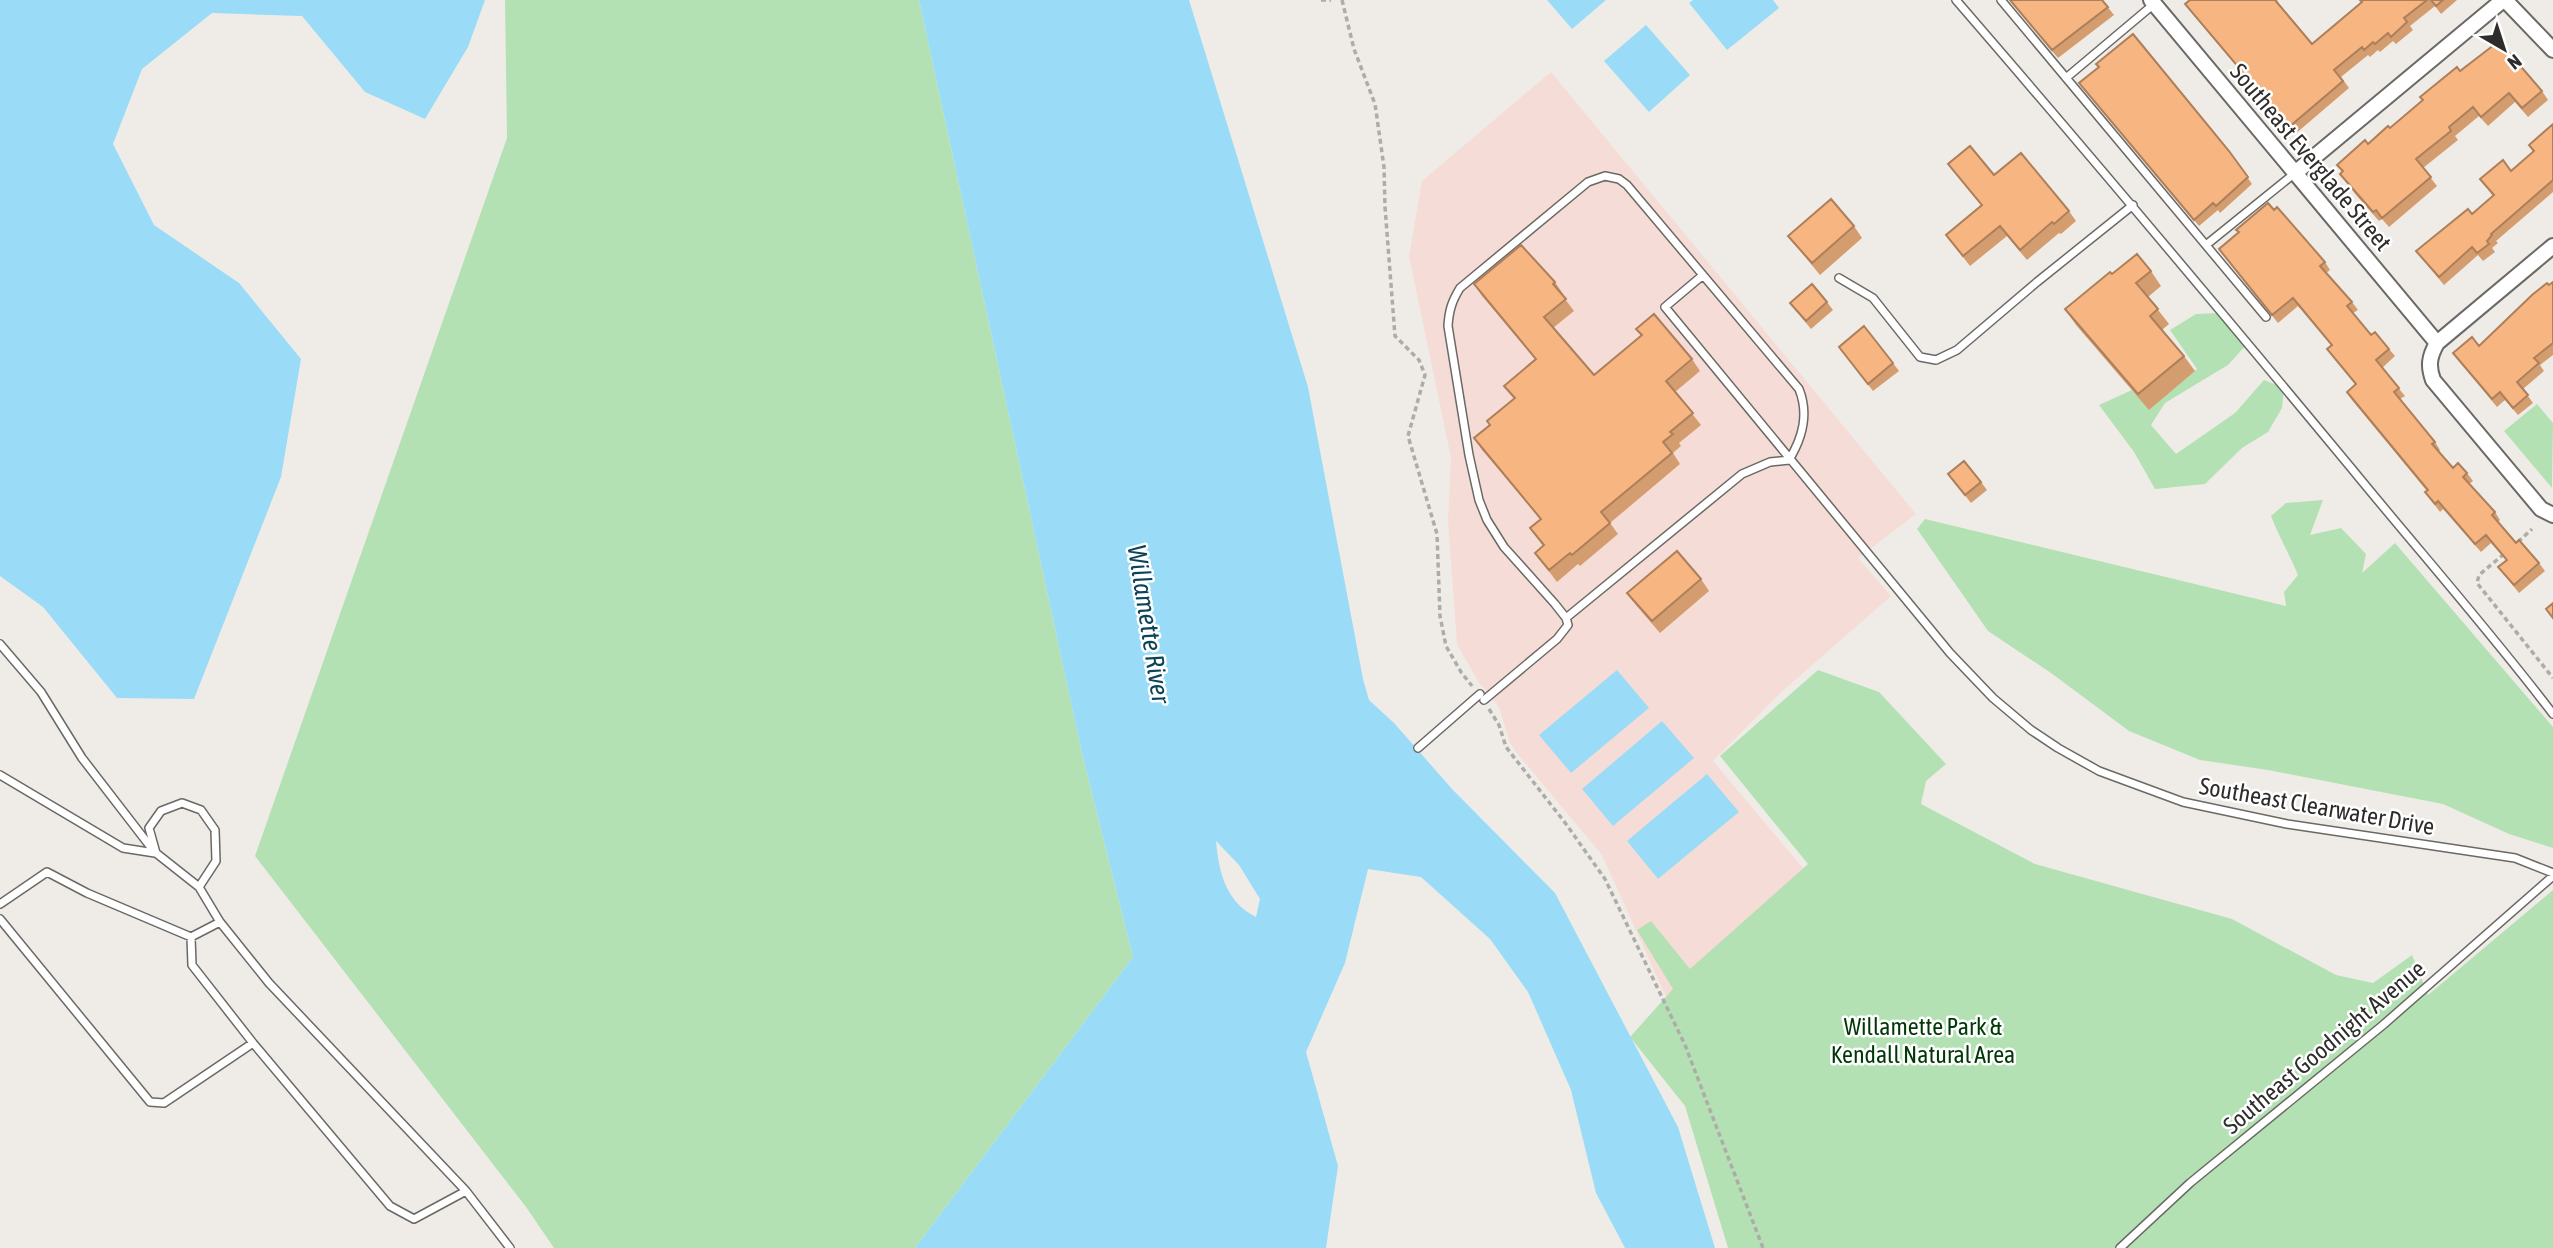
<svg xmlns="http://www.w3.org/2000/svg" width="2553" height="1248" font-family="'Asap Condensed',sans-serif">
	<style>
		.industrial { fill: #f6dcd6 }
		.green { fill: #b4e1b3 }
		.water { fill: #9adcf8; fill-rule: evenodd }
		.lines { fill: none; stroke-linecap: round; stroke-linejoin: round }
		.lane-casing { stroke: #6b6965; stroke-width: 10 }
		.street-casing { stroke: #6b6965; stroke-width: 18 }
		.path { stroke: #aeaca8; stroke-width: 3.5; stroke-dasharray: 5 3.5; stroke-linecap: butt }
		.lane { stroke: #fff; stroke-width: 7 }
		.street { stroke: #fff; stroke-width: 14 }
		.wall { fill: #d49d6f }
		.building { fill: #f7b681; stroke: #ad7f5a; stroke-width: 2 }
		.labels { text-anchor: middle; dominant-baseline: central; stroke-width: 5; stroke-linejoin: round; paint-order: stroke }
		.street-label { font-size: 24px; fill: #2f2d2c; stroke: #fff }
		.park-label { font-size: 24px; fill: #003807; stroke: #fff }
		.water-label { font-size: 26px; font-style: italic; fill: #0c4457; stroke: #fff }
	</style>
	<rect width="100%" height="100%" fill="#efece7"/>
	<path class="industrial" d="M 1551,72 L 1916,514 L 1858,558 L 1891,596 L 1778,695 L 1713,761 L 1824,893 L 1667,999 L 1602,855 L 1516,752 L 1510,743 L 1499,707 L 1478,681 L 1457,644 L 1448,521 L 1451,458 L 1409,256 L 1422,181 Z"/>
	<path class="green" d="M 505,0 L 919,0 L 1082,753 L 1133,957 L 915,1248 L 554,1248 L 526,1207 L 255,856 L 507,138 Z
		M 2222,313 L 2248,343 L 2228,365 L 2165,403 L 2151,425 L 2176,454 L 2235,413 L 2264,380 L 2284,388 L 2282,408 L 2268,432 L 2242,448 L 2205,484 L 2155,489 L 2134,452 L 2099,405 L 2132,390 L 2149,409 L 2197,369 L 2170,330 L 2196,314 Z
		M 2537,404 L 2553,423 L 2552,488 L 2504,431 Z
		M 2323,500 L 2310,535 L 2341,528 L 2366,554 L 2362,573 L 2395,543 L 2553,727 L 2553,848 L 2509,834 L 2443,804 L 2268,770 L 2200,760 L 2129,731 L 2051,673 L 1988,631 L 1917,529 L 1925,519 L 2286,606 L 2284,592 L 2298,575 C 2290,555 2279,537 2271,516 L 2286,503 Z
		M 1818,670 L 1879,692 L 1946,764 L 1926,781 L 1921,804 L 2035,864 L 2232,919 L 2336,975 L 2373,983 L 2412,955 L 2428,995 L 2553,890 L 2553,1248 L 1728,1248 L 1685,1106 L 1630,1037 L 1673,989 L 1637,930 L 1651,921 L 1690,969 L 1808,864 L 1720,756 Z"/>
	<path class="water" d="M 0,0 L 485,0 L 468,47 L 425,119 L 365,92 L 302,16 L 212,13 L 142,69 L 113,144 L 154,225 L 239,283 L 301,359 L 281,477 L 194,699 L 117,698 L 43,607 L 0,576 Z
		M 919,0 L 1189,0 L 1308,387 L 1363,679 L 1369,700 L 1394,723 L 1453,790 L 1555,893 L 1678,1127 L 1715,1248 L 1625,1248 L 1596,1193 L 1571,1090 L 1528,992 L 1490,939 L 1421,877 L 1368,869 L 1345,963 L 1306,1052 L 1338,1166 L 1326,1248 L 915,1248 L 1133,957 L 1082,753 ZM 1216,841 L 1239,865 L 1260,899 L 1256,917 C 1226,902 1219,873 1216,841 Z
		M 1547,0 L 1606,0 L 1572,29 Z
		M 1693,0 L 1773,0 L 1779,8 L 1727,50 L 1689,3 Z
		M 1646,25 L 1690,75 L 1649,112 L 1604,61 Z
		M 1617,670 L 1649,708 L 1571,773 L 1539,735 Z
		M 1662,721 L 1694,758 L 1613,826 L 1582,789 Z
		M 1707,774 L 1739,812 L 1658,879 L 1627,841 Z"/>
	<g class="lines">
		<defs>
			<path id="lane" d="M 1956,0 C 2090,155 2221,311 2352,469 C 2419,551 2489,630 2553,714
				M 2001,0 L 2266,317
				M 2066,78 L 2154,4
				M 2206,245 L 2295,173
				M 1703,275 L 1665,307 L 1950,653 L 1993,698 L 2031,730 L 2058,748 L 2099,771 L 2183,802 L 2287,824 L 2515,858 L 2553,873
				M 1839,278 L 1873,298 L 1920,357 L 1936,360 L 1957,350 L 2037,282 L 2133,205
				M 1566,618 L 1742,474 L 1770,462 L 1789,460
				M 0,644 L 41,692 L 82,758 L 153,850
				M 1484,700 L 1557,639 L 1568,625 L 1566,618 L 1555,604 L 1504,547 L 1487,520 L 1479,500 L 1469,455 L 1448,326 C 1449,310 1452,301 1460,288 L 1588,182 L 1605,176 L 1619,179 L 1627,185 L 1799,389 C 1809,414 1803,437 1789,460
				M 1418,748 L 1480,694
				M 0,775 L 123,848 L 155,853
				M 199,887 L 216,861 L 215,830 L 201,810 L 182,803 L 161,811 L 149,828 L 156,853 L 199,887 L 220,922 L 269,983 L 466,1191 L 510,1248
				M 0,904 L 47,872 L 87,893 L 191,937 L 220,922
				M 0,919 L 150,1102 L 164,1103 L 253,1043 L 390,1206 L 414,1219 L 466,1191
				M 191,937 L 192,965 L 253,1043
				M 2120,1248 L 2190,1183 L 2383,1025 L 2553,876"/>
			<path id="street" d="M 2151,0 L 2437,343
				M 2505,0 L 2553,50
				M 2295,173 L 2503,0
				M 2553,246 L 2437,343 C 2429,357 2428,366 2433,380 L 2541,509 L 2553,515"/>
		</defs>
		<use href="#lane" class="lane-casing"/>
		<use href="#street" class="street-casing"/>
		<path class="path" d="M 1321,0 L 1331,0
			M 1342,0 L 1354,49 L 1375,104 L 1384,167 L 1385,207 L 1395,336 L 1419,360 L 1425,375 L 1408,436 L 1437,534 L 1440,616 L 1446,646 L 1461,672 L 1472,686
			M 2518,542 L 2532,529
			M 2504,554 L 2479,575 L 2477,583 L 2553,678
			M 1489,709 L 1499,725 L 1506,747 L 1566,824 L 1605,879 L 1685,1045 L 1763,1248"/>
		<use href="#lane" class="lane"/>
		<use href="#street" class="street"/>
	</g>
	<path class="wall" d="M 2009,0 L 2102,0 L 2114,15 L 2058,58 Z
		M 2190,0 L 2278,0 L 2277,1 L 2312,44 L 2361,2 L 2360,0 L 2457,0 L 2441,14 L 2435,6 L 2410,26 L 2413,30 L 2396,44 L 2393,41 L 2380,52 L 2378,50 L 2370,57 L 2368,55 L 2341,77 L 2349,88 L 2294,135 L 2191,12 L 2185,4 Z
		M 2460,71 L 2542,91 L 2548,100 L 2528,117 L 2515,102 L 2488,126 L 2479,116 L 2455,136 L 2458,140 L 2423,168 L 2437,186 L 2389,227 L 2382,219 L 2379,221 L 2356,195 L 2340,174 L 2342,172 L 2337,165 L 2390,128 Z
		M 2079,83 L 2229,151 L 2252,184 L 2220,213 L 2218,210 L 2199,226 Z
		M 2553,124 L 2553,192 L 2496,241 L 2498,243 L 2492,248 L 2495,252 L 2483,261 L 2478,255 L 2444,285 L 2416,251 L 2472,214 L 2493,196 L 2480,179 L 2511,171 L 2533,151 L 2529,145 Z
		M 1948,164 L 1994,175 L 2069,211 L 2076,221 L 2061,234 L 2059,233 L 2027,260 L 2007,236 L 1970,266 L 1946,235 L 1982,206 Z
		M 1854,226 L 1862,238 L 1820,275 L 1797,247 L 1788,236 Z
		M 2219,249 L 2325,262 L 2330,270 L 2326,273 L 2352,302 L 2358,310 L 2353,313 L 2371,335 L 2389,349 L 2395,356 L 2382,368 L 2405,396 L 2400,399 L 2435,442 L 2440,450 L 2439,451 L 2453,468 L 2467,473 L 2473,481 L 2469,484 L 2495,512 L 2500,520 L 2498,522 L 2516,543 L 2539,563 L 2545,571 L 2519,593 L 2498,567 L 2506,560 L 2491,543 L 2481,552 L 2443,509 L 2440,512 L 2425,492 L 2427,491 L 2352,400 L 2347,392 L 2356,385 L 2327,349 L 2331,345 L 2298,306 L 2278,323 Z
		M 2151,271 L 2161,286 L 2148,297 L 2169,324 L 2162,330 L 2184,356 L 2195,371 L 2149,410 L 2076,325 L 2065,309 L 2112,274 Z
		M 1555,282 L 1563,294 L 1562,295 L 1574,311 L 1553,328 L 1594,375 L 1641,336 L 1636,329 L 1692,359 L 1700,371 L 1675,392 L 1701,425 L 1679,443 L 1681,446 L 1673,453 L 1680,464 L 1610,523 L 1618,534 L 1580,566 L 1578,564 L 1557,582 L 1535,553 L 1543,546 L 1530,528 L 1541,519 L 1482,450 L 1474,438 L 1490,425 L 1514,399 L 1504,386 L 1535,359 L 1482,296 L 1474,284 Z
		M 2553,282 L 2553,355 L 2540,365 L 2544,371 L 2523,389 L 2533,403 L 2518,415 L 2505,400 L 2497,407 L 2453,353 L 2479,346 Z
		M 1827,302 L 1833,310 L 1811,329 L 1790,303 Z
		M 1839,347 L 1893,363 L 1899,371 L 1873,391 Z
		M 1948,474 L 1981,482 L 1987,490 L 1971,503 Z
		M 1701,579 L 1709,591 L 1660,633 L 1636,605 L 1627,593 Z"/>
	<path class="building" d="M 2010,0 L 2102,0 L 2108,7 L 2052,50 Z
		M 2190,0 L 2275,0 L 2312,44 L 2362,2 L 2360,0 L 2427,0 L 2404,18 L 2407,22 L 2391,37 L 2388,33 L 2375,44 L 2373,42 L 2364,50 L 2362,47 L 2334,70 L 2343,81 L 2289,127 L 2185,4 Z
		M 2431,0 L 2443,0 L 2436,6 Z
		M 2133,34 L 2229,151 L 2248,177 L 2216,206 L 2213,203 L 2194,220 L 2079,83 L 2099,67 L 2096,64 Z
		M 2499,41 L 2542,91 L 2522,108 L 2509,93 L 2481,117 L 2473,107 L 2449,127 L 2451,131 L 2416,159 L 2431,177 L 2382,218 L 2376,210 L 2373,212 L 2340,174 L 2343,171 L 2337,165 L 2365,140 L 2368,144 L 2388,126 L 2390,128 L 2423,100 L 2420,97 L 2457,67 L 2460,71 Z
		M 2553,124 L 2553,180 L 2491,234 L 2492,235 L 2487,241 L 2489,244 L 2477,253 L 2472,247 L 2439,277 L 2416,251 L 2468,209 L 2472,214 L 2494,195 L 2480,179 L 2503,160 L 2511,171 L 2534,151 L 2529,145 Z
		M 1970,146 L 1994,175 L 2021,153 L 2069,211 L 2054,224 L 2052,222 L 2020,250 L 2000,226 L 1963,256 L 1946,235 L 1982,205 L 1948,164 Z
		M 1831,199 L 1854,226 L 1812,263 L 1788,236 Z
		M 2268,203 L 2274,210 L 2277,207 L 2325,262 L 2320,266 L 2352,302 L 2347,306 L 2371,335 L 2375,332 L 2389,349 L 2376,360 L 2399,388 L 2394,392 L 2435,442 L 2432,444 L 2453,468 L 2458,463 L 2467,473 L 2463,477 L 2495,512 L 2492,515 L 2516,543 L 2519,540 L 2539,563 L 2514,585 L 2498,567 L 2507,560 L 2486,535 L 2475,544 L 2438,501 L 2435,504 L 2425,492 L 2428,490 L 2347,392 L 2356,384 L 2327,349 L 2332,345 L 2293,298 L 2272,315 L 2219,249 L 2239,232 L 2236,230 Z
		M 1521,245 L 1555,282 L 1553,284 L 1566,299 L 1544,317 L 1594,375 L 1642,335 L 1636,329 L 1654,314 L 1692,359 L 1666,381 L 1693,413 L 1670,432 L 1673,434 L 1663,442 L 1672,453 L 1601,512 L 1610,523 L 1572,555 L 1570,553 L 1549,570 L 1535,553 L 1544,545 L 1530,528 L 1541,519 L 1474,438 L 1490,425 L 1487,421 L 1515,398 L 1504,386 L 1536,359 L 1474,284 Z
		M 2137,254 L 2151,271 L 2136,283 L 2158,309 L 2150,316 L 2184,356 L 2138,394 L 2065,309 L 2110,272 L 2112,274 Z
		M 2553,282 L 2553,343 L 2534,358 L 2539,363 L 2517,382 L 2528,395 L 2513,408 L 2500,392 L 2492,399 L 2453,353 L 2472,337 L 2479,346 L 2532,295 L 2547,283 L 2549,285 Z
		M 1812,284 L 1827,302 L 1806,321 L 1790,303 Z
		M 1864,326 L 1893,363 L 1868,384 L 1839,347 Z
		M 1964,461 L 1981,482 L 1965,495 L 1948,474 Z
		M 1677,551 L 1701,579 L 1652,621 L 1627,593 Z
		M 2553,603 L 2553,618 L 2546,609 Z"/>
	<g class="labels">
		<g class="street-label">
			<text transform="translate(2311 157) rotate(50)">Southeast Everglade Street</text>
			<text transform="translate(2317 806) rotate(10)">Southeast Clearwater Drive</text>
			<text transform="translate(2324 1047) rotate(-40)">Southeast Goodnight Avenue</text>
		</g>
		<g class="park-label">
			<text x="1923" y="1026">Willamette Park &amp;<tspan x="1923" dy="28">Kendall Natural Area</tspan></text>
		</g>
		<g class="water-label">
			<text transform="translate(1149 624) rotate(81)">Willamette River</text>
		</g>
	</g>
	<g transform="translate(2504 49) rotate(141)" stroke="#ffffff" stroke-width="5" paint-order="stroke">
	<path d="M0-5L12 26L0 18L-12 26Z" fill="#2f2d2c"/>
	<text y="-10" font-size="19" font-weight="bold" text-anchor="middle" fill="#2f2d2c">N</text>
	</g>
</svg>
